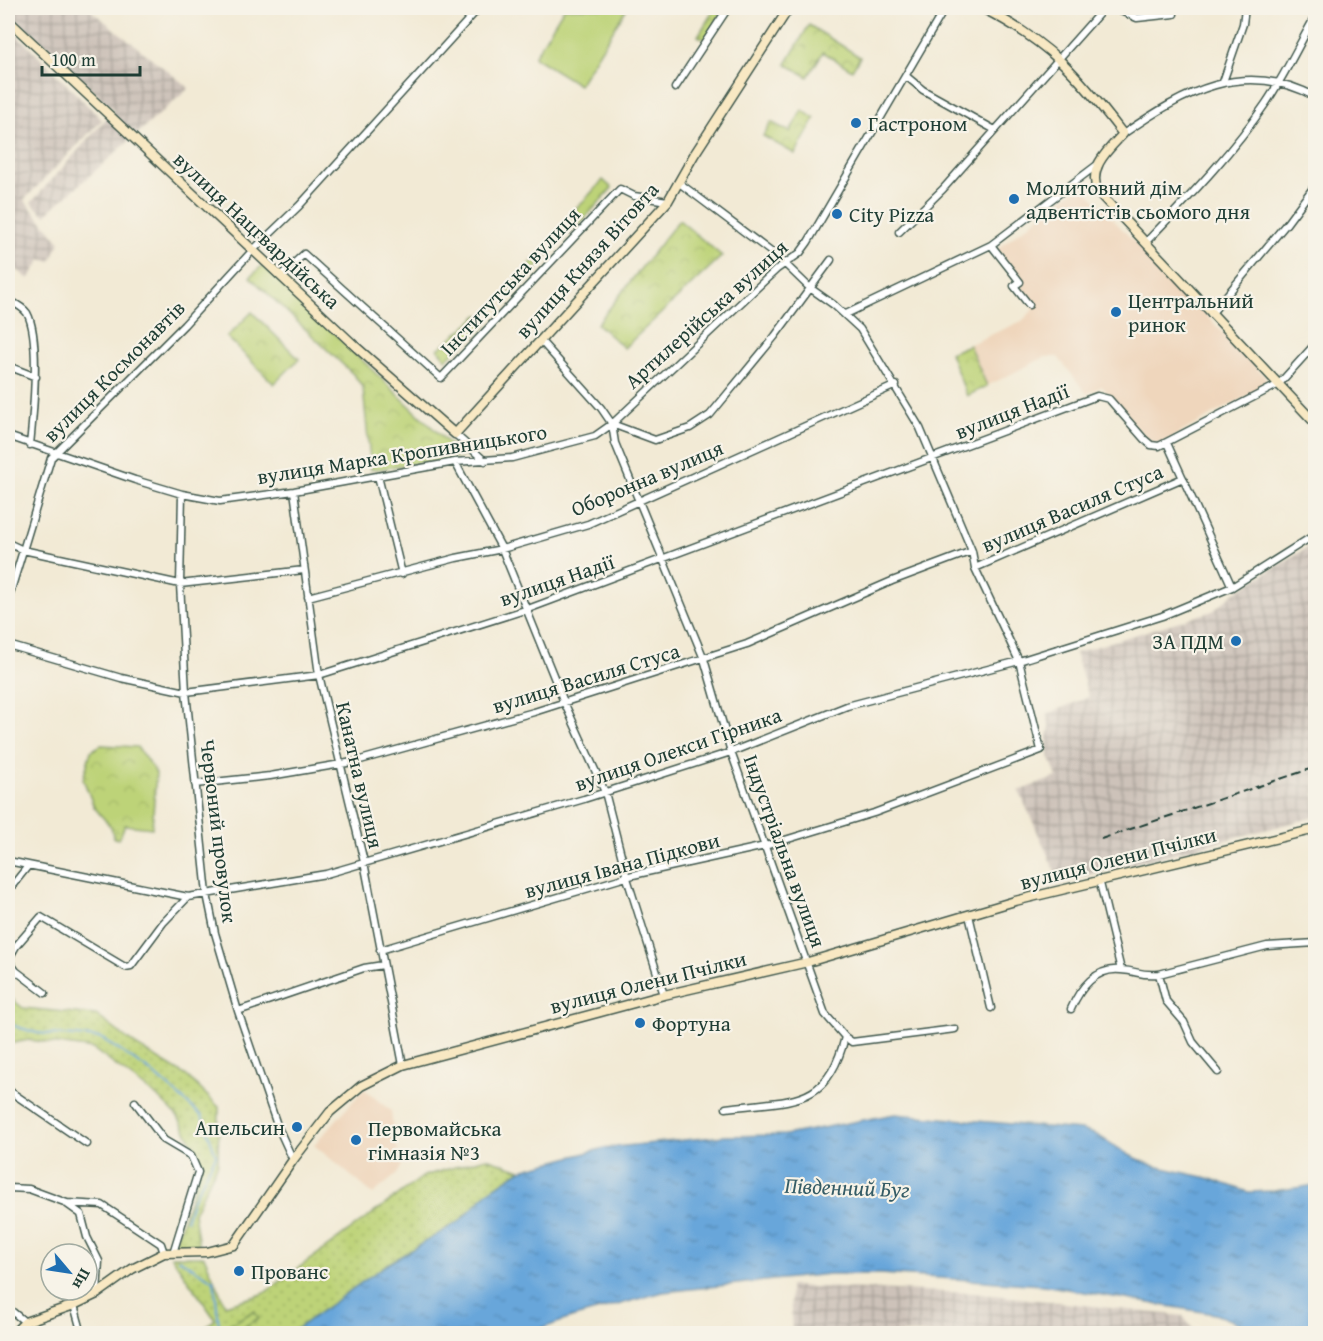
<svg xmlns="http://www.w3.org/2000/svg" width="1323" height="1341" font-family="'Gentium Book Plus',serif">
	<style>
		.built { fill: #efd6bc }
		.industrial { fill: url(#industrial-grid) }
		.grass { fill: url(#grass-dots); stroke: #6e8856; stroke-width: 1.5; fill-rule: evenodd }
		.park { fill: url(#park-crowns); stroke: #6e8856; stroke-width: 1.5 }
		.pitch { fill: #bdd378; stroke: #6e8856; stroke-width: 1.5 }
		.water { fill: url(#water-ripples); stroke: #437287; stroke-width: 1.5 }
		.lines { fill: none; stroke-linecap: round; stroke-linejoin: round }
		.stream { stroke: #67a6da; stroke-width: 2 }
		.street-casing { stroke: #3f574c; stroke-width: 9 }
		.secondary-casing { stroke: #3f574c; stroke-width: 11 }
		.street { stroke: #fff; stroke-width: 6 }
		.secondary { stroke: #f8e8c3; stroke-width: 8 }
		.rail { stroke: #1f3d34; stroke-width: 2; stroke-dasharray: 9 4.5; stroke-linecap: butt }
		.poi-dot { fill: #1f6fb2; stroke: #f7f3e8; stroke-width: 2 }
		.labels { text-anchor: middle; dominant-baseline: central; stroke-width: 4.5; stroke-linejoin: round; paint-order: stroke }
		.poi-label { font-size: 21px; fill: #1f3d34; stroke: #f7f3e8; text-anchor: start }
		.street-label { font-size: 21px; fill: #1f3d34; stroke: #f7f3e8 }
		.water-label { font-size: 22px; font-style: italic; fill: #355c66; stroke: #f7f3e8 }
	</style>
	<defs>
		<pattern id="industrial-grid" width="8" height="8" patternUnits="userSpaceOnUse" patternTransform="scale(1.5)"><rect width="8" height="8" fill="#cdc2b9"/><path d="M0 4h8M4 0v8" fill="none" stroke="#a69f97"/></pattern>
		<pattern id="grass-dots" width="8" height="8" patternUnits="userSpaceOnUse" patternTransform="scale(1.5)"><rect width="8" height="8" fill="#bdd378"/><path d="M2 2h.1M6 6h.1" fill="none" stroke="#a2b668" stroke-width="1.8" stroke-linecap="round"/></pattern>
		<pattern id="park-crowns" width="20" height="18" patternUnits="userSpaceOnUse" patternTransform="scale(1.5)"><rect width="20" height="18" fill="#bdd378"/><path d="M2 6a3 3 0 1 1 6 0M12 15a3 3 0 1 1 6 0" fill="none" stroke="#a2b668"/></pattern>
		<pattern id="water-ripples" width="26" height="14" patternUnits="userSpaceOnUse" patternTransform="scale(1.5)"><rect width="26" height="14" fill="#67a6da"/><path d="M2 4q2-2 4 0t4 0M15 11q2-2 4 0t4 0" fill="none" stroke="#5488b2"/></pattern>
	</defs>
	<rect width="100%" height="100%" fill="#f7f3e8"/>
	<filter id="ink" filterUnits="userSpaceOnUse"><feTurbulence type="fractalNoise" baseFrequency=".0167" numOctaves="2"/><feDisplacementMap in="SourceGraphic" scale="12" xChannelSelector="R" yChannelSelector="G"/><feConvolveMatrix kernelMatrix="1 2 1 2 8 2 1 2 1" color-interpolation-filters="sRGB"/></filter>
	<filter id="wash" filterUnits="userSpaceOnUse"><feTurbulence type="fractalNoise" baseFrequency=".008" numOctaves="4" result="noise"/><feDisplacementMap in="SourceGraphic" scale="24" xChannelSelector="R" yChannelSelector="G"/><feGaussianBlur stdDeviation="1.35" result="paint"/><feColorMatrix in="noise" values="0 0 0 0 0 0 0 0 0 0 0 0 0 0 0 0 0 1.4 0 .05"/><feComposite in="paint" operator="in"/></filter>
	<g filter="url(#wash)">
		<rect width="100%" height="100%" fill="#f2ead5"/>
		<path class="built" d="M 1081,185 L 1198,310 L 1200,309 L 1265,377 L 1266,381 L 1263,387 L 1160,444 L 1150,441 L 1123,413 L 1102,386 L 1087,394 L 1058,357 L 1045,357 L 967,396 L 950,353 L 1022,321 L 1035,308 L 1019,289 L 1024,283 L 997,249 Z
			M 364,1089 L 391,1111 L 394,1137 L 402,1165 L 397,1174 L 373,1194 L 314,1145 Z"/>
		<path class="industrial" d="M 8,8 L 88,8 L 189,88 L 45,215 L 31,203 L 114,110 L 8,13 Z
			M 8,26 L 102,120 L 24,200 L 60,242 L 51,261 L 41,260 L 29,279 L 8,263 Z
			M 1315,543 L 1315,817 L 1060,882 L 1019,791 L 1057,777 L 1046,747 L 1050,728 L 1047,714 L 1089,697 L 1075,653 L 1213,611 L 1235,592 Z
			M 790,1286 L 974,1293 L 1183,1316 L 1196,1333 L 792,1333 Z"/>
		<path class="grass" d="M 8,996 L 23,1008 L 96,1015 L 137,1046 L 187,1076 L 219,1107 L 218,1163 L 194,1213 L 199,1246 L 187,1250 L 173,1248 L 198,1176 L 199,1155 L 178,1117 L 159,1098 L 93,1049 L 29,1040 L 8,1044 Z
			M 486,1158 L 521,1170 L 489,1191 L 460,1221 L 386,1265 L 291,1333 L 254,1333 L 248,1328 L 241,1333 L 199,1333 L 215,1319 L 171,1256 L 204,1256 L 225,1305 L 263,1294 L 424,1176 ZM 254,1311 L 258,1318 L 233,1332 L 229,1325 Z"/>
		<path class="park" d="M 715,8 L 725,8 L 705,40 L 698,36 Z
			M 809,25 L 860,57 L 852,70 L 823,52 L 808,77 L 786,64 Z
			M 802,110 L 815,119 L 795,154 L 763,136 L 771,122 L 790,132 Z
			M 603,180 L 612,188 L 576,228 L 566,220 Z
			M 679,220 L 722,256 L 624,348 L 597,324 Z
			M 542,251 L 547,256 L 513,294 L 508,289 Z
			M 263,265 L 463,457 L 371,470 L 363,388 L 355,376 L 250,277 Z
			M 252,312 L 299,359 L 274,384 L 227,337 Z
			M 479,315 L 487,325 L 446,359 L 438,349 Z
			M 969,345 L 987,386 L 967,396 L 950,353 Z
			M 101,745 L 137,747 L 156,773 L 152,828 L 125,825 L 119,839 L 114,838 L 111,827 L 94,807 L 83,779 L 91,751 Z
			M 254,1311 L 259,1318 L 233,1333 L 229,1325 Z"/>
		<path class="pitch" d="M 564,8 L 627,8 L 579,85 L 534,57 Z"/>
		<path class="water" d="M 895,1114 L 1082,1130 L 1097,1135 L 1129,1155 L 1154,1166 L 1208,1178 L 1248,1192 L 1274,1191 L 1315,1185 L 1315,1333 L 1263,1333 L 1215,1314 L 1043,1285 L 881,1274 L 829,1274 L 663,1292 L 571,1318 L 529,1333 L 291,1333 L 386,1265 L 460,1221 L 489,1191 L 521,1170 L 605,1148 L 725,1136 L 785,1135 Z"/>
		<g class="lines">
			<path class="stream" d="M 8,1024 L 37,1033 L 101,1038 L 150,1071 L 202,1116 L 216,1155 L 193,1199 L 186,1220
				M 179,1259 L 214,1281 L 220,1334"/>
		</g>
	</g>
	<g filter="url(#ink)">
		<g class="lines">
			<defs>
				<path id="street" d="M 1114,8 L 1137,18 L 1174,14
					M 906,76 L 923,90 L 995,130
					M 1223,82 L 1243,24 L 1245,8
					M 675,88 L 728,8
					M 1123,134 C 1184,92 1243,58 1316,97
					M 899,232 L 943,189 L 1104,8
					M 1146,242 C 1188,198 1232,153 1266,103 C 1285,75 1299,44 1316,15
					M 991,245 L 1020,282 L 1014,286 L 1029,305
					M 280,276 L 304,254 L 441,378 L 620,189 L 634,196 L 668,201
					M 8,300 C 14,303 23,307 27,313 C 41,338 33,416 30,445
					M 846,314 L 991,245 L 1097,165
					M 1211,314 L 1287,223 L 1316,184
					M 540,340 L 601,408 L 612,424 L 615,443 L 704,659 L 731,752 L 825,1014 L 845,1037 C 827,1110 790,1099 726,1108
					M 8,366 L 36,377
					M 612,424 L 777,269 L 800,253 L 808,242 L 945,8
					M 455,434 L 485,461
					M 8,436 L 135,480 L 182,494 L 220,501 L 294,491 L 455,462 L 512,458 L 595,436 L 612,424 L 655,440 L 690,428 L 710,415 L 775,336 L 831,260
					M 1167,443 L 1232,587
					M 455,462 L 502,549 L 564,702 L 605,792 L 627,878 L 664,995
					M 378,476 L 402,574
					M 294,491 L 319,675 L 364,862 L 403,1065
					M 182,494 L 180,584 L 186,692 L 207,894 L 215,933 L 238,1011 L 277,1125 L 293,1160
					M 8,543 L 23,550 L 180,584 L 304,570
					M 975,568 L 1183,478
					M 308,597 L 456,558 L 502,549 L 588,524 L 896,385
					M 8,600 L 51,458 L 184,325 L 252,251 L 299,206 L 479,8
					M 8,645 L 121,678 L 186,692 L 319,675 L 528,609 L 1097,396 L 1109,399 L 1144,439 L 1151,445 L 1159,446 L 1279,384 L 1316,343
					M 195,784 L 270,776 L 353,762 L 534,712 L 747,644 L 892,581 L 972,551
					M 8,861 L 188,897 L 326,874 L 584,799 L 731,752 L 847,706 L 1019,661 L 1162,616 L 1232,587 L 1316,534
					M 1099,879 L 1121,970
					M 8,891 L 28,866
					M 969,915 L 991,1008
					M 380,950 L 633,875 L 765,846 L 874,813 L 1041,750 L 1019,661 L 975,568 L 972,551 L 920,428 L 860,329 L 834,305 L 810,288 L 779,258 L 678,182
					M 1159,974 L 1166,1001 L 1184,1022 L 1193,1042 L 1218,1072
					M 45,993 L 16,971 L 8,960 L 16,946 L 41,917 L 125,967 L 131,966 L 163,923 L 188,897
					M 1071,1009 C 1080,988 1096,967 1121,970 C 1139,971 1139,976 1159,974 L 1267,946 L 1316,943
					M 238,1011 L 364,968 L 383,965
					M 845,1037 L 852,1042 L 955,1029
					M 8,1090 L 87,1144
					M 135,1102 L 164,1140 L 191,1156 L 198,1172 L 173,1253
					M 8,1188 L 29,1189 L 67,1203 L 102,1205 L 161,1244 L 164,1253
					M 67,1204 L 81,1214 L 87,1237 L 99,1261 L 97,1294
					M 74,1305 L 82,1334
					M 8,1308 L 25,1322"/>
				<path id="secondary" d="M 982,8 C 1050,42 1078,75 1123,134 C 1108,150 1087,168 1098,192 L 1316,424
					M 8,20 L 355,346 L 455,434 L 668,201 L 694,155 L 789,8
					M 13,1334 L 25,1322 L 74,1305 L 97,1294 L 132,1269 L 164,1253 L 207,1252 L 234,1245 L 293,1160 L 330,1112 L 361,1086 L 403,1065 L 664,995 L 808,962 L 1015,901 L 1316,829"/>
			</defs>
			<use href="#street" class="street-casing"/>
			<use href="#secondary" class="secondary-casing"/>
			<use href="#street" class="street"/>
			<use href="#secondary" class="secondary"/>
			<path class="rail" d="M 1101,839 L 1316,767"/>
		</g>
	</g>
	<g class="poi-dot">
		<circle cx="856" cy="123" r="6"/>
		<circle cx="1014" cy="199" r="6"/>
		<circle cx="837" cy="214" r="6"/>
		<circle cx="1116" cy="312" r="6"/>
		<circle cx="1236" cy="641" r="6"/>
		<circle cx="640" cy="1023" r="6"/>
		<circle cx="297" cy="1127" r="6"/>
		<circle cx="356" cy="1140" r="6"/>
		<circle cx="239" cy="1271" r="6"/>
	</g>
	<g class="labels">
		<g class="poi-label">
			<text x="868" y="123">Гастроном</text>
			<text x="1026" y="187">Молитовний дім<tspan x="1026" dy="24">адвентістів сьомого дня</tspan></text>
			<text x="849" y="214">City Pizza</text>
			<text x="1128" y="300">Центральний<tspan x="1128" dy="24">ринок</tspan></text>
			<text x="1224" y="641" text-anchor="end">ЗА ПДМ</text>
			<text x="652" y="1023">Фортуна</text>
			<text x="285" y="1127" text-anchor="end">Апельсин</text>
			<text x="368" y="1128">Первомайська<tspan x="368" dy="24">гімназія №3</tspan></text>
			<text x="251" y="1271">Прованс</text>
		</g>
		<g class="street-label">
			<text transform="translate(257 230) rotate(43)">вулиця Нацгвардійська</text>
			<text transform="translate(587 260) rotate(-48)">вулиця Князя Вітовта</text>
			<text transform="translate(510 281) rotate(-47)">Інститутська вулиця</text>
			<text transform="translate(706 314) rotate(-42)">Артилерійська вулиця</text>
			<text transform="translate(114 371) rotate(-45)">вулиця Космонавтів</text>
			<text transform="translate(1012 411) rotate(-21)">вулиця Надії</text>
			<text transform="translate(402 454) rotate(-9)">вулиця Марка Кропивницького</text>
			<text transform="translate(647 478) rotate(-23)">Оборонна вулиця</text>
			<text transform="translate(1072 508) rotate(-23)">вулиця Василя Стуса</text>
			<text transform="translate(557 580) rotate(-19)">вулиця Надії</text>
			<text transform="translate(586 678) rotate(-17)">вулиця Василя Стуса</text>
			<text transform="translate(678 749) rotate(-19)">вулиця Олекси Гірника</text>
			<text transform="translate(360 775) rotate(77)">Канатна вулиця</text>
			<text transform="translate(219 831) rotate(83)">Червоний провулок</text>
			<text transform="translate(785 851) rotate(70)">Індустріальна вулиця</text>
			<text transform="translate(1118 858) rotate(-14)">вулиця Олени Пчілки</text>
			<text transform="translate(622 865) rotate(-15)">вулиця Івана Підкови</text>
			<text transform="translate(648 982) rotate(-14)">вулиця Олени Пчілки</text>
		</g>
		<g class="water-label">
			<text transform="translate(847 1187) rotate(2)">Південний Буг</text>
		</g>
	</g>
	<rect width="1323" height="1341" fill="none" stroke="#f7f3e8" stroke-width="30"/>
	<g transform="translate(69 1272) rotate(119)"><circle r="28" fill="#f7f3e8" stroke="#a1aaa0" stroke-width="1.5"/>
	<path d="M0-4.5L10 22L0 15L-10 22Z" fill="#1f6fb2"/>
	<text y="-9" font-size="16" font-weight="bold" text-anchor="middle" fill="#1f3d34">Пн</text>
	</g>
	<path d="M42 66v9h98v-9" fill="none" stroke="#1f3d34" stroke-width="3"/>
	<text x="51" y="66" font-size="18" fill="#1f3d34" stroke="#f7f3e8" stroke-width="4.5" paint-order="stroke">100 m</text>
</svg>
